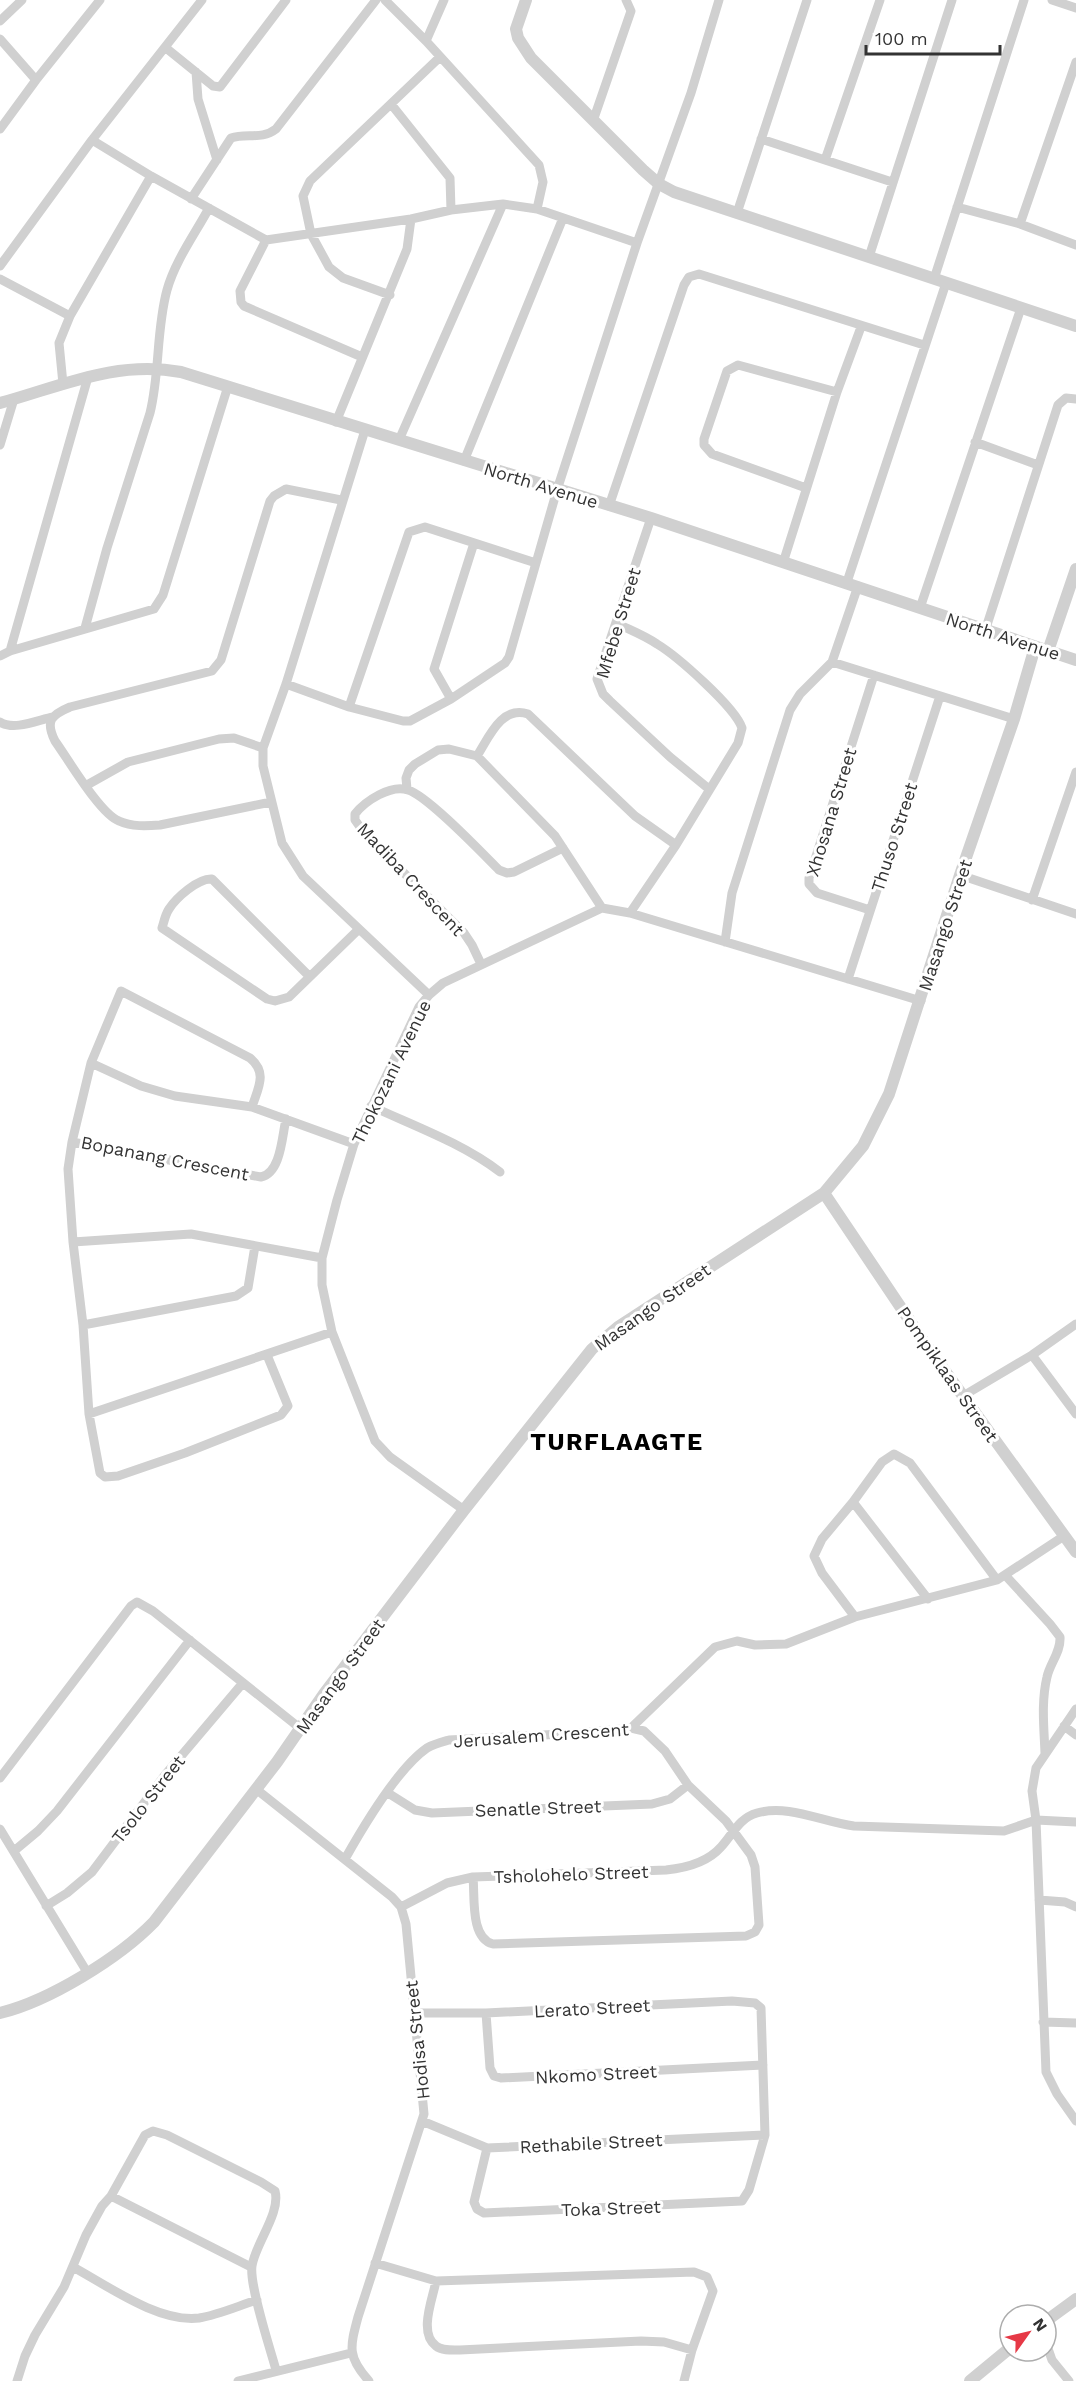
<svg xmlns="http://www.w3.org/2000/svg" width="1076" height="2381" font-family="'Work Sans',sans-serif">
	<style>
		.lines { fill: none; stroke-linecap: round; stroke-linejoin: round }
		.minor { stroke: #d0d0d0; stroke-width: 9 }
		.tertiary { stroke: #d0d0d0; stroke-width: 12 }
		.labels { text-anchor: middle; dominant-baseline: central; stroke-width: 6; stroke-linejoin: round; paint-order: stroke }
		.street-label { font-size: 18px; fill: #333; stroke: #fff }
		.district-label { font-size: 24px; font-weight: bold; letter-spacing: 1.5px; fill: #000; stroke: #fff }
	</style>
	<rect width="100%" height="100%" fill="#fff"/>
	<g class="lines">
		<path class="minor" d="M 385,0 L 426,41 L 539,165 L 543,182 L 537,209
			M 1052,0 L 1076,8
			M 0,21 L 22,0
			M 0,39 L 36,80
			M 426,41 L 444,0
			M 166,48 L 213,86 L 220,87 L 286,0
			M 196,72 L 198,99 L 217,160
			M 391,104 L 450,178 L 451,210
			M 593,121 L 631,11 L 626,0
			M 0,129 L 36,80 L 100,0
			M 761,139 L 892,182
			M 92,140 L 151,176 L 266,240 L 411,219 L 451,210 L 503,204 L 537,209 L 637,243
			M 825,160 L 880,0
			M 191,199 L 231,138 C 246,133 262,140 276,129 L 376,0
			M 957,207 L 1020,224 L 1076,245
			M 737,213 L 807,0
			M 1020,224 L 1076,62
			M 266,240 L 240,291 L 241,302 L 244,306 L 362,357
			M 869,257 L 952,0
			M 0,266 L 92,140 L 202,0
			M 0,279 L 70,316 L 151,176
			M 934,279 L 1024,0
			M 390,295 L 343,278 L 329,267 L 311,234 L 303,196 L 310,181 L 440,57
			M 63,384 L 59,343 L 70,316
			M 336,422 L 407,249 L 411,219
			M 365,430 L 286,684 L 263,748 L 263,766 L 282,843 L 303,876 L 429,995
			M 399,440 L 503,204
			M 975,442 L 1038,465
			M 0,445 L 14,399
			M 464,461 L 563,218
			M 806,488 L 712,454 L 704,445 L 704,439 L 727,371 L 738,365 L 837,392
			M 609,506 L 684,285 L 689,277 L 699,274 L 924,345
			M 651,518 L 597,679 L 603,694 L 610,701 L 670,757 L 709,789
			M 783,563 L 837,392 L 861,327
			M 847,582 L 946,283
			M 920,608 L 1021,308
			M 616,623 C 630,630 644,635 657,644 C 677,656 735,707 742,728 L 738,743 L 676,845 L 630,913
			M 85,628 L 107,548 L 150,413 C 160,373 156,330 167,290 C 175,261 195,234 209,208
			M 985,631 L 1058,405 L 1066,398 L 1076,399
			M 10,651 L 88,377
			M 0,656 L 10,651 L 154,609 L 163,595 L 228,386
			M 832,662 L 858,586
			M 286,684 L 349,707 L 403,721 L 410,721 L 451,699 L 505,663 L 509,657 L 557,490 L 637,243 L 691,93 L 719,0
			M 451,699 L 434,669 L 474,543
			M 349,707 L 409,532 L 425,527 L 536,563
			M 0,722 C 14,731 38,720 53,717
			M 477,756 C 489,737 502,705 528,714 L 635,816 L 676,845
			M 87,785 L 128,762 L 219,739 L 234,738 L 263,748
			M 407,789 L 406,778 L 409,770 L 415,764 L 438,750 L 449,749 L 477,756 L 555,836 L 602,908
			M 271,802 L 160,825 C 147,826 132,827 119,821 C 100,814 68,759 55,741 C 45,721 51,715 70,707 L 212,671 L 221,660 L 270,501 L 274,496 L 286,489 L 341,500
			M 960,875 L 1076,914
			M 1032,900 L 1076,772
			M 870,910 L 817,893 L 809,884 L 809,878 L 874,675
			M 725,942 L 732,893 L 790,710 L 800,694 L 832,662 L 1014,719
			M 481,964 L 472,945 L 464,933 L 365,834 L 355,820 L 355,814 C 365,801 391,784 408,790 C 428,796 482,853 499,870 L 507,873 L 514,872 L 563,848
			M 309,976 L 212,879 C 198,878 176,898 169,909 C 165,915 164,922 162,928 L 267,999 L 275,1001 L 289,997 L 359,929
			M 848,979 L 940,696
			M 91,1063 L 141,1086 L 175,1096 L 252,1107 L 354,1144
			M 371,1106 C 414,1126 462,1143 500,1172
			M 252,1107 C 258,1088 268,1073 250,1058 L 121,991 L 91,1063 L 72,1142 L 68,1169 L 73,1242 L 83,1325 L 89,1414 L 100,1473 L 105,1477 L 118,1476 L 185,1453 L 281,1415 L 288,1406 L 267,1355
			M 72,1142 L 261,1177 C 281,1173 282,1136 286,1119
			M 73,1242 L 191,1234 L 322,1258
			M 83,1325 L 236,1296 L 248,1288 L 255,1246
			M 1032,1355 L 1076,1414
			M 963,1396 L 1032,1355 L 1076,1324
			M 89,1414 L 332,1332
			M 853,1502 L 928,1599
			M 464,1510 L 390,1457 L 375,1441 L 332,1332 L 322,1285 L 322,1258 L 337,1200 L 354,1144 L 419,1007 L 429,995 L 443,983 L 602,908 L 630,913 L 921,1001
			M 1005,1575 L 1050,1624 L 1060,1637 C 1061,1652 1050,1663 1047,1677 C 1041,1702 1044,1728 1045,1753
			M 855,1617 L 822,1573 L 814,1556 L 822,1539 L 853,1502 L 882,1462 L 894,1454 L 910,1463 L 997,1580
			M 1076,1709 L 1036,1768 L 1032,1791 L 1036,1820 L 1046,2072 L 1057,2094 L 1076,2121
			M 1064,1726 L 1076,1735
			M 631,1728 L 715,1647 L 737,1641 L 755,1645 L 786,1644 L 855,1617 L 997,1580 L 1064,1536
			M 0,1778 L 131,1606 L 137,1602 L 153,1611 L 301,1729
			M 256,1789 L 392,1897 L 401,1907 L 406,1924 L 424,2114 L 358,2317 C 350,2347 347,2357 369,2381
			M 388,1793 L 415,1810 L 432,1813 L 652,1804 L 670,1799 L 688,1785
			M 0,1829 L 87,1972
			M 14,1851 L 38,1831 L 57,1811 L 190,1640
			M 345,1859 C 363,1827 397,1769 427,1748 C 434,1744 442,1742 449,1740 L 581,1733 L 631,1728 L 644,1731 L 665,1751 L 688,1785 L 726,1821 L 751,1855 L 755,1867 L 759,1925 L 755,1932 L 746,1936 L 493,1944 C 470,1938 475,1897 473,1877
			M 1039,1900 L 1065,1902 L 1076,1907
			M 46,1906 L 67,1893 L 92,1872 L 165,1775 L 242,1684
			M 401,1907 L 447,1883 L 473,1877 L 666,1870 C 686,1868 707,1863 721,1847 C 733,1834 739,1818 757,1813 C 789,1804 822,1822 854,1826 L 1004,1831 L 1036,1820 L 1076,1822
			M 415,2013 L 486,2013 L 732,2001 L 755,2003 L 761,2008 L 765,2135 L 749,2190 L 742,2201 L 484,2213 L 477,2209 L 474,2202 L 487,2148
			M 486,2013 L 490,2068 L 494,2076 L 501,2078 L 763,2065
			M 1043,2022 L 1076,2023
			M 422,2121 L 487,2148 L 765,2135
			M 111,2196 L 251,2267
			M 375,2263 L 436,2281 L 694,2272 L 707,2277 L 713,2291 L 692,2350 L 684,2381
			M 73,2267 C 108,2286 159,2323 199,2318 C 218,2315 238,2306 257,2300
			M 436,2281 C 433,2298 418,2333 436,2346 C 442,2351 453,2350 460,2350 L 641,2341 L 664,2342 L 692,2350
			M 1046,2343 L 1052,2360 L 1069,2381
			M 17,2381 L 25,2356 L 35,2335 L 64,2287 L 86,2235 L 102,2206 L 111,2196 L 145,2135 L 153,2131 L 167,2135 L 261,2182 L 275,2191 C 281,2213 255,2244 252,2266 C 249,2285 270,2348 276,2370
			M 238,2381 L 351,2353"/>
		<path class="tertiary" d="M 526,0 L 516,29 L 518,38 L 531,58 L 643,170 L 659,184 L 674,192 L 1076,326
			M 0,403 C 62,386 116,360 181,372 L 651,518 L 1076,660
			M 1048,651 L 1076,569
			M 824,1193 L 924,1342 L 1076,1552
			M 0,2013 C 49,2001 119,1958 154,1922 L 277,1762 L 324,1694 L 464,1510 L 592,1349 L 618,1327 L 824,1193 L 863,1146 L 889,1094 L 960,875 L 1014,719 L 1035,647
			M 1046,2321 L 1076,2299
			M 970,2381 L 1010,2348"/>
	</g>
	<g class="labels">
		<g class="street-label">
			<text transform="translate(541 485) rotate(17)">North Avenue</text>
			<text transform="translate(618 623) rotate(-73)">Mfebe Street</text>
			<text transform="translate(1003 636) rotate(18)">North Avenue</text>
			<text transform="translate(831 812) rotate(-73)">Xhosana Street</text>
			<text transform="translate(894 837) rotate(-72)">Thuso Street</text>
			<text transform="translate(411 879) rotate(47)">Madiba Crescent</text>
			<text transform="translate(945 925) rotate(-72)">Masango Street</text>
			<text transform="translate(391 1072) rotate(-64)">Thokozani Avenue</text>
			<text transform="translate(165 1158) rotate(11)">Bopanang Crescent</text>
			<text transform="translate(652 1307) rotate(-35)">Masango Street</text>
			<text transform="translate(948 1374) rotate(55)">Pompiklaas Street</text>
			<text transform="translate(340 1676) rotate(-54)">Masango Street</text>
			<text transform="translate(541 1735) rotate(-4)">Jerusalem Crescent</text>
			<text transform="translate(148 1799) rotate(-52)">Tsolo Street</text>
			<text transform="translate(538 1808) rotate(-2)">Senatle Street</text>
			<text transform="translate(571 1874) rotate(-2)">Tsholohelo Street</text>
			<text transform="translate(592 2008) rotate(-3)">Lerato Street</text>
			<text transform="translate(417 2040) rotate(-96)">Hodisa Street</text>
			<text transform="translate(596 2074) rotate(-3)">Nkomo Street</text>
			<text transform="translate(591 2143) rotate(-3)">Rethabile Street</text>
			<text transform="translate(611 2208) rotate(-2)">Toka Street</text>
		</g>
		<g class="district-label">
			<text x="617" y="1442">TURFLAAGTE</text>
		</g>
	</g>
	<g transform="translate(1028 2333) rotate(56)"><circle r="28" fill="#ffffff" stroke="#adadad" stroke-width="1.5"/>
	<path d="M0-4.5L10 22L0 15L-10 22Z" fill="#e63946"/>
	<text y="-9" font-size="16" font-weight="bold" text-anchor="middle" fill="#333333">N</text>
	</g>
	<path d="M866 45v9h134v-9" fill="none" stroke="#333333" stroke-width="3"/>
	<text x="875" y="45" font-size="18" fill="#333333" stroke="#ffffff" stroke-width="4.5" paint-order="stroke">100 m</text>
</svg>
